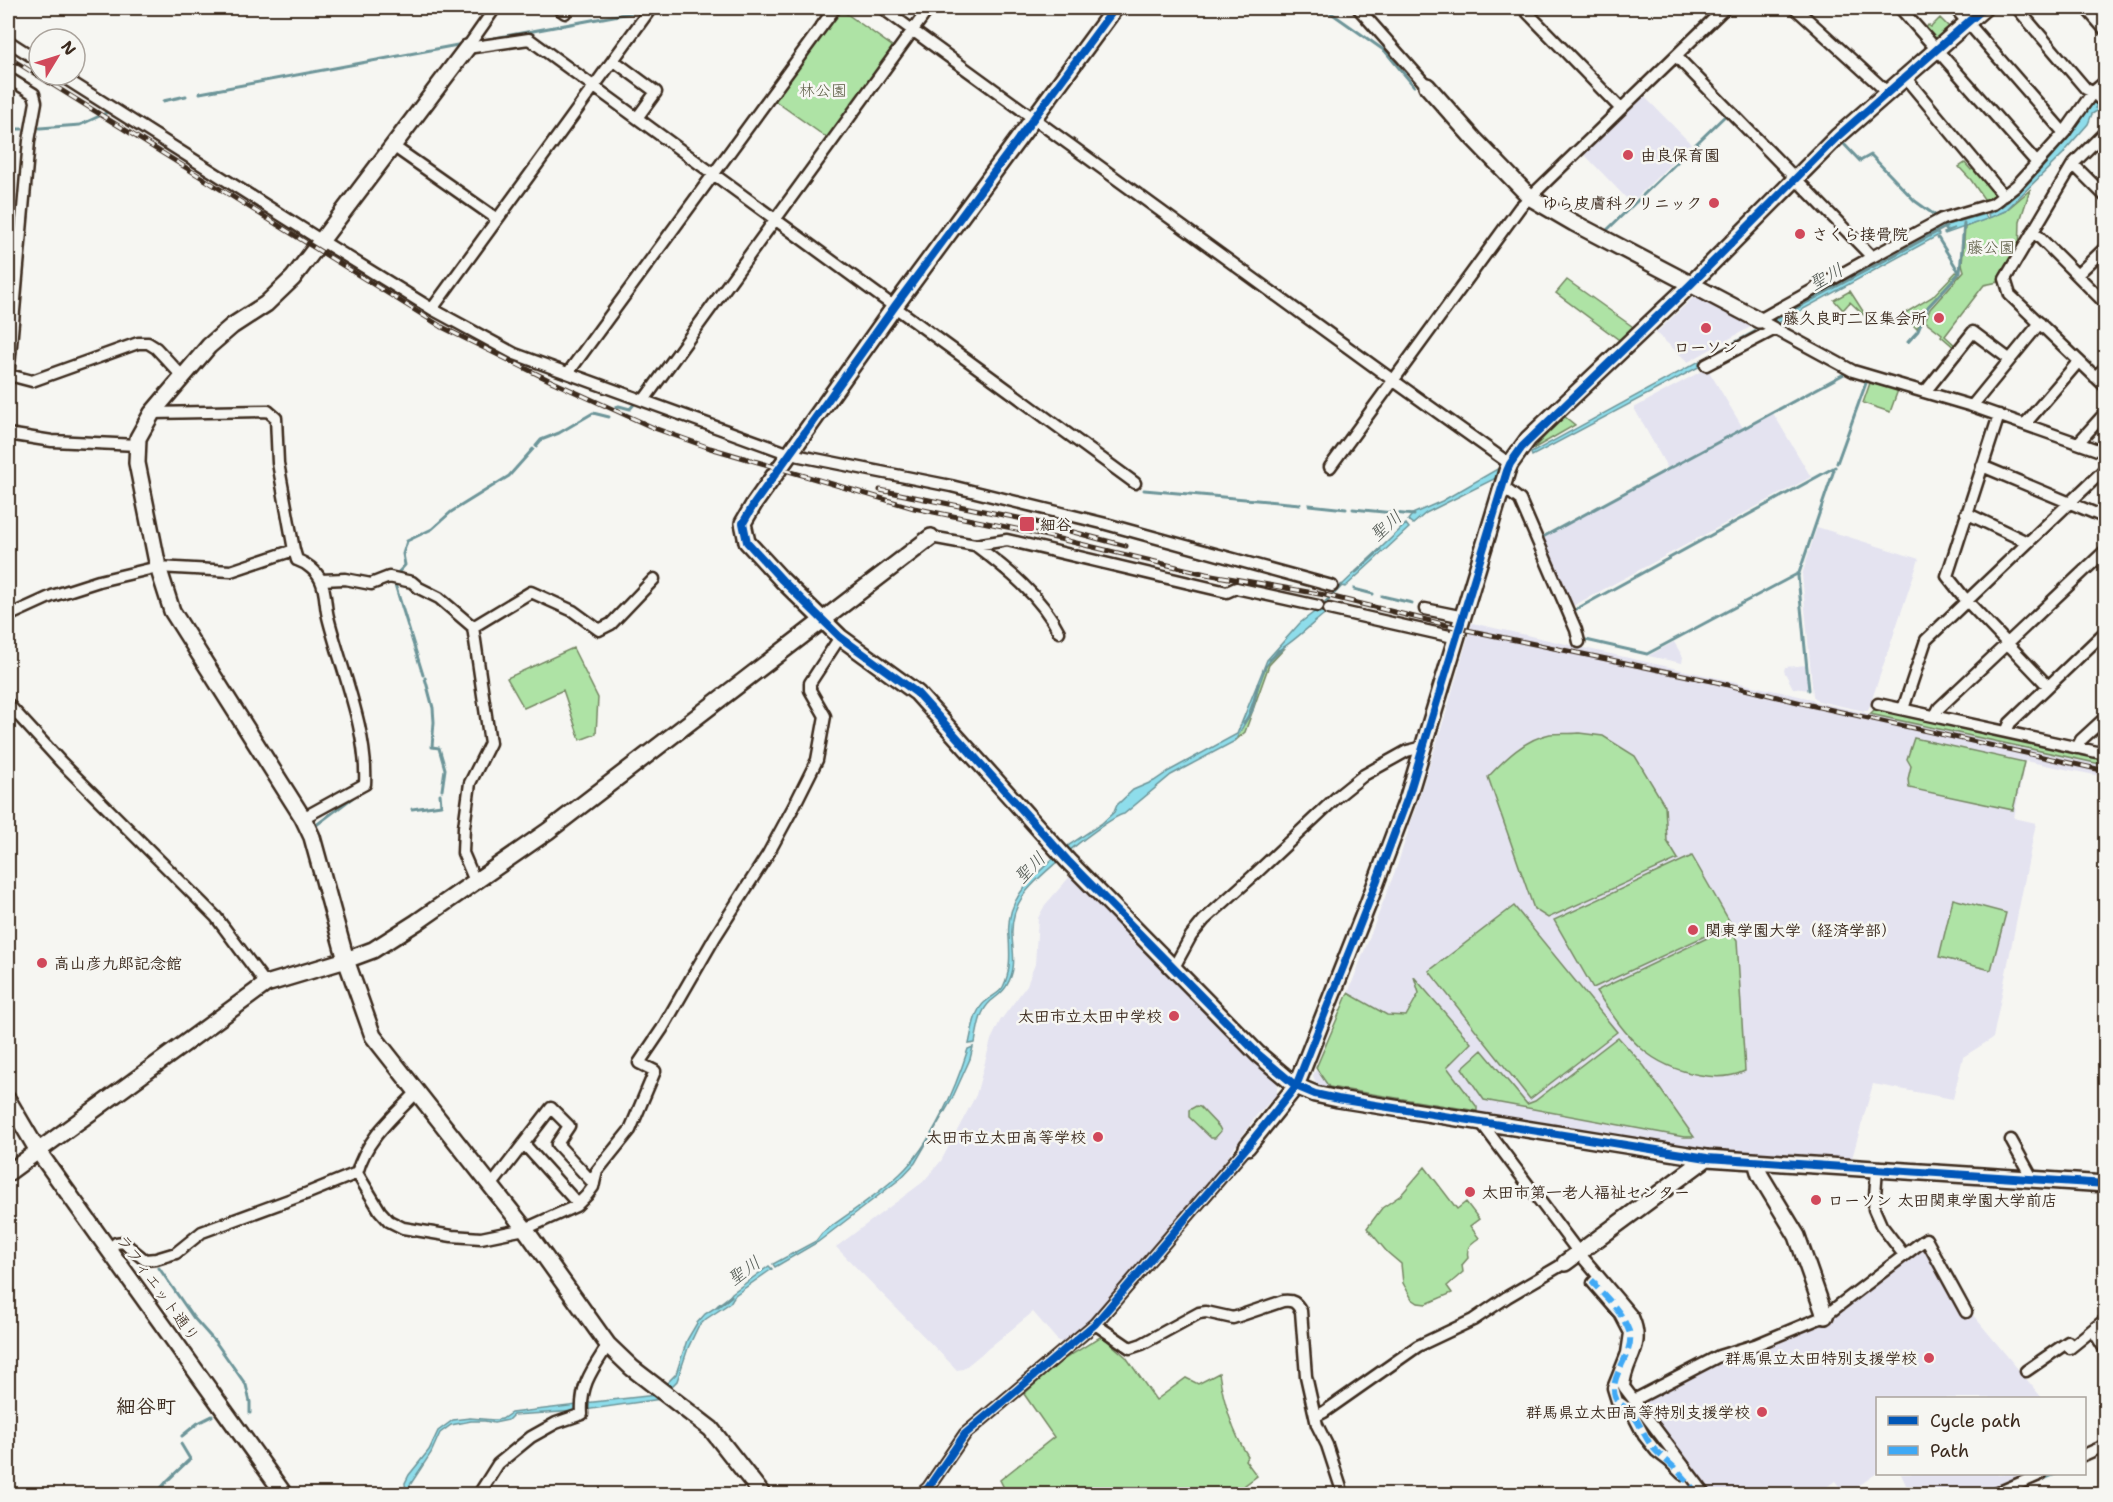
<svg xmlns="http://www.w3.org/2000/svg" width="2113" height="1502" font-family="'Shantell Sans','Klee One',sans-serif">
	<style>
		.built { fill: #e4e3f0 }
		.green { fill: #aee3a5; stroke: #748662; stroke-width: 1.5 }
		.water { fill: #8eddeb; stroke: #6d9599; stroke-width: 1.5 }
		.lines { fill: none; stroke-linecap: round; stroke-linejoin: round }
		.stream { stroke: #6d9599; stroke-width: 3 }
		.street-casing { stroke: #3b2a1e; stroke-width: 15 }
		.secondary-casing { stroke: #3b2a1e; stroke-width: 20 }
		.street { stroke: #f6f6f2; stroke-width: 10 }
		.secondary { stroke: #f6f6f2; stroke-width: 15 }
		.rail-casing { stroke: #3b2a1e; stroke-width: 5 }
		.rail { stroke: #f6f6f2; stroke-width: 3; stroke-dasharray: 9; stroke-linecap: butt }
		.quiet { stroke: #3fa9f5; stroke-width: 6; stroke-dasharray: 12 6; stroke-linecap: butt }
		.cycleway-casing { stroke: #f6f6f2; stroke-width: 11 }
		.cycleway { stroke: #0057b8; stroke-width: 8 }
		.poi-dot { fill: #d1495b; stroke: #f6f6f2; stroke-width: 2 }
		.labels { text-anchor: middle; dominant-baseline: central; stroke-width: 5; stroke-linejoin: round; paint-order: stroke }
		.park-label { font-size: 16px; fill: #585840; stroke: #f6f6f2 }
		.poi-label { font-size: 16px; font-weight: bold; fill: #3b2a1e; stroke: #f6f6f2; text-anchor: start }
		.street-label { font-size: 16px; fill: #3b2a1e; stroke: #f6f6f2 }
		.water-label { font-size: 18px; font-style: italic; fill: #505751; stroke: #f6f6f2 }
		.quarter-label { font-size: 20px; font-weight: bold; fill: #3b2a1e; stroke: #f6f6f2 }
	</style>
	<rect width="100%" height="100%" fill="#f6f6f2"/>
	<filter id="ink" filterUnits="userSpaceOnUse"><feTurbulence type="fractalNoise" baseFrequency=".0167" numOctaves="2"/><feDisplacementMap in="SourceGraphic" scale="12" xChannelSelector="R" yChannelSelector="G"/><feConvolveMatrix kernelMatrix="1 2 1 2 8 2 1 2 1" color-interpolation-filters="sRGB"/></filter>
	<g filter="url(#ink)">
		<path class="built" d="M 1642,94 L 1691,144 L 1631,203 L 1583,153 Z
			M 1696,295 L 1754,325 L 1688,362 L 1656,333 Z
			M 1707,368 L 1743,428 L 1773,413 L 1811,477 L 1571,607 L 1541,538 L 1668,469 L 1634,408 Z
			M 1817,527 L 1919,559 L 1868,711 L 1864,711 L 1818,701 L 1813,696 L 1802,575 Z
			M 1472,623 L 1812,699 L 1816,702 L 1870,714 L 1877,707 L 2105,758 L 2105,777 L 2025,761 L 2014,818 L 2036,823 L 1993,1038 L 1963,1057 L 1953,1099 L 1873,1084 L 1852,1158 L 1702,1148 L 1317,1085 L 1313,1076 L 1348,993 L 1397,866 L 1446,713 Z
			M 1674,642 L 1683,657 L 1682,663 L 1648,656 Z
			M 1807,665 L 1809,690 L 1793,688 L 1784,671 L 1785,667 Z
			M 1073,873 L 1277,1082 L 1277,1094 L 1256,1116 L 1228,1157 L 1182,1214 L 1096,1314 L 1065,1343 L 1058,1341 L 1033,1312 L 963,1369 L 957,1370 L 836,1247 L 923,1182 L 941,1161 L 976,1095 L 991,1040 L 1000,1021 L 1027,985 L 1035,964 L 1038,918 L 1045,905 Z
			M 1929,1243 L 1968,1315 L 1973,1315 L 2042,1398 L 1878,1398 L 1877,1473 L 1847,1494 L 1845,1494 L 1835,1481 L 1817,1494 L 1713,1494 L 1644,1403 L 1647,1398 L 1718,1360 L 1764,1348 L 1825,1323 Z
			M 1901,1474 L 2032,1474 L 1990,1491 L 1986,1494 L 1910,1494 Z"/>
		<path class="green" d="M 840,9 L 896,49 L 830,140 L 774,100 Z
			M 1940,18 L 1952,30 L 1938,43 L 1924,31 L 1928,25 L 1931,27 Z
			M 1965,163 L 1971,170 L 1976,166 L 1996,190 L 1995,195 L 1986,202 L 1971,180 L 1959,167 Z
			M 2030,190 L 2020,221 L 2019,255 L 2003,281 L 1984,285 L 1945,336 L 1957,347 L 1956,349 L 1941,336 L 1942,334 L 1925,321 L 1930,309 L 1964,271 L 1962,264 L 1965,227 L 2005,211 Z
			M 1956,272 L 1959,273 L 1928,306 L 1917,329 L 1906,318 L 1905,313 L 1932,297 Z
			M 1567,280 L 1636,329 L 1622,342 L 1556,293 Z
			M 1850,291 L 1868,319 L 1850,302 L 1843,310 L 1834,300 Z
			M 1870,383 L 1898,390 L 1890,412 L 1863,403 Z
			M 1564,416 L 1575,425 L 1533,449 Z
			M 573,648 L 598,698 L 596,734 L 580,740 L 563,690 L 524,708 L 507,678 Z
			M 1284,649 L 1269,665 L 1245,732 L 1235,741 L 1266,666 L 1278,650 Z
			M 1877,707 L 2105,758 L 2105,765 L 1870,714 Z
			M 1579,733 L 1603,736 L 1635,756 L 1665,806 L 1667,841 L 1678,859 L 1548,918 L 1534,909 L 1488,777 C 1505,759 1525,739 1550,734 C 1559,733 1570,734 1579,733 Z
			M 1914,738 L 2024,762 L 2013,810 L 1909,788 L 1908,779 L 1911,766 L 1907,759 Z
			M 1692,856 L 1731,924 L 1593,988 L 1554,920 Z
			M 1953,899 L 2006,913 L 1991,970 L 1939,957 Z
			M 1514,906 L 1617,1032 L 1530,1099 L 1429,971 Z
			M 1728,928 L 1737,940 L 1745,1071 C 1730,1078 1716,1078 1700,1075 C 1644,1065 1626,1035 1596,991 Z
			M 1414,977 L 1471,1043 L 1447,1067 L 1477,1107 L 1477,1111 L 1329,1087 L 1316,1068 L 1348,993 L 1387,1015 L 1406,1016 L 1419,993 Z
			M 1618,1037 L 1644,1066 L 1694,1137 L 1684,1137 L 1484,1100 L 1462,1068 L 1482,1050 L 1527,1104 L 1535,1101 Z
			M 1196,1106 L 1200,1107 L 1219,1127 L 1221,1131 L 1215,1138 L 1211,1138 L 1189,1117 L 1189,1110 Z
			M 1425,1167 L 1457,1209 L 1466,1202 L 1479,1219 L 1470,1226 L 1479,1238 C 1470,1244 1466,1247 1468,1258 L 1462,1265 L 1463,1272 L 1447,1286 L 1452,1293 L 1426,1304 L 1418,1303 L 1412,1299 L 1403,1283 L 1401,1264 L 1387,1252 L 1367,1228 L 1382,1208 L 1401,1195 Z
			M 1100,1337 L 1104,1338 L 1126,1357 L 1156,1400 L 1186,1378 L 1198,1384 L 1219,1373 C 1223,1400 1233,1434 1248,1456 L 1245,1460 L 1257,1476 L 1233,1494 L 1007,1494 L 1000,1480 L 1054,1437 L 1024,1394 L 1061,1361 Z"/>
		<path class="water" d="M 2093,99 L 2098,104 L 2095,108 L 2100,109 L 2092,114 L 2088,124 L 2066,149 L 2064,153 L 2005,211 L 1989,218 L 1988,214 C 2019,202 2077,130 2093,99 Z
			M 1985,214 L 1987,219 L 1945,234 L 1944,233 L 1955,228 L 1946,231 L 1943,226 Z
			M 1936,230 L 1939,235 L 1778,323 L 1773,320 L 1910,247 Z
			M 1760,328 L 1766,331 L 1532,456 L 1531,453 Z
			M 1499,468 L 1502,475 L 1426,513 L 1413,524 L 1408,520 L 1411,516 L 1410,515 L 1442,501 Z
			M 1406,524 L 1409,528 L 1345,587 L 1341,586 Z
			M 1317,610 L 1327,612 C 1317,619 1286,649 1278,650 L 1266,666 L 1246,721 L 1235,741 L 1171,775 L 1124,814 C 1113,816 1077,844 1067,853 L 1063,849 L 1101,824 L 1114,812 L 1117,805 L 1133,790 L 1154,781 L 1169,771 L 1237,734 L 1267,660 L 1300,623 Z
			M 1055,857 L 1058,861 C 1033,883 1010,900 1012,936 C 1013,954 1017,968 1007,985 C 1004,992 997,996 991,1001 C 979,1012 978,1028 975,1043 L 969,1044 C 972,1031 974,1011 985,1002 C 990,997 1000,993 1003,987 C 1011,972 1010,953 1009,937 C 1005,900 1030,880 1055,857 Z
			M 973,1047 L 970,1059 L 951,1101 L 915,1163 L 900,1179 L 818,1242 L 775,1267 L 773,1264 L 816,1241 L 822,1233 C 848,1214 876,1196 900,1174 C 932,1144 955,1090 968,1049 Z
			M 769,1266 L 772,1269 L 735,1295 L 730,1303 L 706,1319 L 698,1327 L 688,1348 L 677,1381 L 668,1390 L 664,1386 L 676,1374 L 687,1340 L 697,1323 L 705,1314 L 727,1300 L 732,1293 Z
			M 656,1395 L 661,1399 L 585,1410 L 585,1403 Z
			M 577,1405 L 578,1411 L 513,1415 L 508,1420 L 494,1423 L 485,1421 L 471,1421 L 451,1425 L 440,1433 L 431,1453 L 410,1485 L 411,1494 L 406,1494 L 405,1483 L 409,1475 L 429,1450 L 438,1431 L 453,1420 L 470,1418 L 494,1420 L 502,1419 L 511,1413 Z"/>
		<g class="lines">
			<path class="stream" d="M 1324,8 L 1385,51 L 1414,86
				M 911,23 L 922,8
				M 484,40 L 646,10
				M 200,93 L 463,44
				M 163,101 L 186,96
				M 855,101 L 906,30
				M 40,128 L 80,125 L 106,113
				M 8,129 L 22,129
				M 1842,142 L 1860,161 L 1871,155 L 1915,201 L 1936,216
				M 817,154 L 852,105
				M 1607,230 L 1728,113
				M 1938,238 L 1959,272
				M 1778,318 L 1946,227
				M 1908,342 L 1918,331 L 1928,307 L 1960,272 L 1964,223
				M 640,395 L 704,309
				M 616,407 L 619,406 L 630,409 L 635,403
				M 536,446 L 541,440 L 559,433 L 593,413 L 609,417
				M 1837,463 L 1866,383
				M 1144,490 L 1300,504
				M 1309,505 L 1346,509
				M 1353,509 L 1414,515
				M 1542,541 L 1541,538 L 1846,373
				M 1356,572 L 1380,550
				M 396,575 L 405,565 L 403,554 L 407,541 L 432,529 L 451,512 L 509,476 L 533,449
				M 394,581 L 423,675
				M 1354,589 L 1373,594
				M 1382,596 L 1412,603
				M 1320,608 L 1342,585
				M 1573,611 L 1835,467
				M 1574,612 L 1578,621
				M 1586,640 L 1647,654 L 1799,573
				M 1270,660 L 1283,648
				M 425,678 L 433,708 L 434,722 L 432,747 L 439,748 L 445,769 L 442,790
				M 1809,690 L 1798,576 L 1834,470
				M 1244,723 L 1252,711 L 1258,684
				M 412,809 L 441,805 L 440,794
				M 315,826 L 356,795
				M 159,1268 L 193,1317 L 217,1344 L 246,1385 L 250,1402 L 250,1413
				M 718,1306 L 731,1296
				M 182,1436 L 198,1423 L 212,1416
				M 156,1494 L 168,1480 L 190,1459 L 181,1444
				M 2009,1494 L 2055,1474"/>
			<defs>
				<path id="street" d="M 558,8 L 565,13
					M 882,8 L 1394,381 L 1510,464
					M 1358,8 L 1427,86
					M 1523,8 L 1621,109
					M 1795,8 L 1887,92
					M 1900,8 L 2037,163
					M 1955,8 L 2064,133
					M 2017,8 L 2086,89 L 2093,92 L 2106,105
					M 2086,8 L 2106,31
					M 8,41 L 39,61
					M 467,48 L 529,39 L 1135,483
					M 467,48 L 495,8
					M 1676,56 L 1872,257 L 1759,320
					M 613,60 L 656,92 L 637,118
					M 60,75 L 322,241 L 432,309 L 515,354 L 790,454 L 951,486 L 1106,524 L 1332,586
					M 1904,76 L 2004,196
					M 8,78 L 34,94 L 36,102 L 29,141 L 8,379
					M 2106,131 L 2073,164 L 2005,279 L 2010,295 L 2106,387
					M 393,146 L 497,219
					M 2073,164 L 2106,197
					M 2033,231 L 2106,304
					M 1872,257 L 1942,219 L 1993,204 L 2016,186 L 2037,163 L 2064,133 L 2093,92 L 2106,81
					M 2077,275 L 2106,247
					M 432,309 L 651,8
					M 1759,320 L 1853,371 L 1972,406 L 2106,453
					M 1706,365 L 1775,329
					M 568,373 L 835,8
					M 9,375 L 32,381 L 138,343 L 148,343 L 156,348 L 183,377
					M 2095,377 L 2106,367
					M 1925,392 L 1973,332 L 2009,359
					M 644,400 L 929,8
					M 1972,406 L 2040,323
					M 152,413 L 268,411 L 276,418 L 278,463 L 294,550 L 297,560 C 306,563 317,571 321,581 C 326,591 325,606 328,617 C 341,669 368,731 365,784 L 303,818
					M 1999,415 L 1947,576 L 1966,600 L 2048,686
					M 2025,424 L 2079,361
					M 8,434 L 52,441 L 137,445
					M 2078,443 L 2106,412
					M 1982,466 L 2106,518
					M 1330,467 L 1520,207 L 1725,8
					M 1503,487 L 1520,500 L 1576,630 L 1579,642
					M 1966,513 L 2027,542
					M 931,537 L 975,545 L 1007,540 L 1227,592 L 1236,588 L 1318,606
					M 975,545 C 1006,568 1041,596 1059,632
					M 321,580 L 345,579 L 371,584 L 389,577 L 412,582 L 419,588 L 439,598 L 473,627 L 490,743 L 470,783 L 464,827 L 463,853 L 475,881
					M 1329,609 L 1458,638
					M 1425,609 L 1464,617
					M 8,616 L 52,596 L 99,581 L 158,567 L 231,571 L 294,550
					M 473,627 L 531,592 L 573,611 L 599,630 L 611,624 L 654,579
					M 8,704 L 61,762 L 216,917 L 266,984
					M 1878,704 L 2106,754
					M 1903,709 L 1926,640 L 2106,468
					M 1935,716 L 1939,708 L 2106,550
					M 2006,732 L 2010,723 L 2106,631
					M 2077,748 L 2081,740 L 2106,717
					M 1173,969 L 1191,936 L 1204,920 L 1253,876 L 1338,796 L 1364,775 L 1407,751 L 1423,747
					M 416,1093 C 393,1117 366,1139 357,1173 L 380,1211 L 389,1221 L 403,1228 L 452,1236 L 481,1238 L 525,1229 L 576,1206 L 587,1195 L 593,1187 L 597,1171 L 630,1130 L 655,1071 L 639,1063 L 662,1029 L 715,937 L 768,854 L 794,806 L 817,760 L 825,716 L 810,690 L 810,683 L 840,637
					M 1480,1121 L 1579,1253 L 1633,1317 C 1647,1349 1625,1359 1624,1387 L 1705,1494
					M 2011,1140 L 2032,1178
					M 524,1144 L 578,1204
					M 1877,1169 L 1874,1209 L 1881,1225 L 1904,1255
					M 491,1186 L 551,1108 L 569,1126 L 557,1144 L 594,1184
					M 1926,1239 L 1966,1312
					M 109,1250 L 116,1243 L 123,1242 L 145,1260 L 156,1259 L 176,1253 L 202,1232 L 308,1193 L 357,1173
					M 1596,1280 L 1593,1283 L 1620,1314 L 1630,1333 L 1627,1353 L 1613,1388 L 1617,1401 L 1631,1411 L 1644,1436 L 1656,1451 L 1669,1461 L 1682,1474
					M 1095,1324 L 1130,1348 L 1142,1344 L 1199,1313 L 1206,1312 L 1233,1318 L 1283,1301 C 1293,1300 1296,1302 1301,1311 L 1306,1376 L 1317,1425 L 1327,1445 L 1343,1494
					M 2093,1330 L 2106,1351
					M 2026,1371 L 2068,1342 L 2070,1348 L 2106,1319
					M 1634,1400 L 1719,1356 L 1755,1345 L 1825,1316 L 1923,1241
					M 1316,1416 L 1324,1412 L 1418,1346 L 1473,1320 L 1507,1297 L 1565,1263
					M 2084,1455 L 2104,1446
					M 479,1494 L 498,1464 L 531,1437 L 556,1423 L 582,1414 C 580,1384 593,1369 608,1345
					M 921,1494 L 928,1488 L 965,1434 L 1095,1324 L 1247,1147
					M 1995,1494 L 2041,1474"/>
				<path id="secondary" d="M 1115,8 L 895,306 L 754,504 L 743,523 L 747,542 L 782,580 L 840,637 L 917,693 L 1068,861 L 1258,1054 L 1296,1086 L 1315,1094 L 1338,1099 L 1707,1158 L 2106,1184
					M 467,48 L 293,278 L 266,304 L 232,326 L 209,346 L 152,413 L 138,438 L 137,463 L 158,567 L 172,611 L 303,818 L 312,837 L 346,960 L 373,1036 L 525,1229 L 608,1345 L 632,1368 L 711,1429 L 762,1494
					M 1427,86 L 1474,139 L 1531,198 L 1574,223 L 1759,320
					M 8,1100 L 38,1151 L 284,1494
					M 1247,1147 L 1296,1086 L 1368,904 L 1408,797 L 1507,471 L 1510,464 L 1528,439 L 1690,285 L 1837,137 L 1984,8
					M 1756,1162 L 1760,1175 L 1797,1236 L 1825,1316
					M 8,1173 L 266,984 L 346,960 L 373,950 L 417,922 L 548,831 L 931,537
					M 1565,1263 L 1707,1158"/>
			</defs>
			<use href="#street" class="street-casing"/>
			<use href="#secondary" class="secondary-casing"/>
			<use href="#street" class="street"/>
			<use href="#secondary" class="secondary"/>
			<defs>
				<path id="rail" d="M 8,57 L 442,327 L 551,381 L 654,428 L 710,448 L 914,508 L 1026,531 L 1206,574 L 1325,595 L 1467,630 L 1712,681 L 1810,705 L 2106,771
					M 880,490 L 1028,520 L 1126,546"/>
			</defs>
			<use href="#rail" class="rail-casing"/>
			<use href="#rail" class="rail"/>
			<path class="quiet" d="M 1596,1280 L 1593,1283 C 1606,1297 1622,1312 1629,1331 C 1637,1354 1604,1378 1617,1401 C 1620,1405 1628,1408 1631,1412 C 1641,1424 1645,1440 1656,1451 C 1671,1465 1686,1476 1696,1494"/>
			<defs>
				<path id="cycleway" d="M 1115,8 L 895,306 L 754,504 L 743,523 L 747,542 L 782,580 L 840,637 L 917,693 L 1068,861 L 1258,1054 L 1296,1086 L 1315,1094 L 1338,1099 L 1707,1158 L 2106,1184
					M 921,1494 L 928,1488 L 965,1434 L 1095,1324 L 1247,1147 L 1296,1086 L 1368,904 L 1408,797 L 1507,471 L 1510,464 L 1522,447 L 1690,285 L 1837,137 L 1984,8"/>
			</defs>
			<use href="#cycleway" class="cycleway-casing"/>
			<use href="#cycleway" class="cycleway"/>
		</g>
	</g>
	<g class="poi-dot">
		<circle cx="1628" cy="155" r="6"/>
		<circle cx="1714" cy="203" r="6"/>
		<circle cx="1800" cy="234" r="6"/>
		<circle cx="1939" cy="318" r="6"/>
		<circle cx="1706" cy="328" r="6"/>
		<rect x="1019" y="516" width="16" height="16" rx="3"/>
		<circle cx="1693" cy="930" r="6"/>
		<circle cx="42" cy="963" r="6"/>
		<circle cx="1174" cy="1016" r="6"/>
		<circle cx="1098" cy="1137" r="6"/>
		<circle cx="1470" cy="1192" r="6"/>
		<circle cx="1816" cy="1200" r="6"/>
		<circle cx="1929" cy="1358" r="6"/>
		<circle cx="1762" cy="1412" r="6"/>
	</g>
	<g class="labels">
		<g class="park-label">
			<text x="823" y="90">林公園</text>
			<text x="1991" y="247">藤公園</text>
		</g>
		<g class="poi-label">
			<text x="1640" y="155">由良保育園</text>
			<text x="1702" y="203" text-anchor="end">ゆら皮膚科クリニック</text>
			<text x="1812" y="234">さくら接骨院</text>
			<text x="1927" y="318" text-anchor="end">藤久良町二区集会所</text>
			<text x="1706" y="347" text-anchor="middle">ローソン</text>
			<text x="1040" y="524">細谷</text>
			<text x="1705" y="930">関東学園大学（経済学部）</text>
			<text x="54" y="963">高山彦九郎記念館</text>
			<text x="1162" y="1016" text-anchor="end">太田市立太田中学校</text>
			<text x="1086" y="1137" text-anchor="end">太田市立太田高等学校</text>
			<text x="1482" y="1192">太田市第一老人福祉センター</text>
			<text x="1828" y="1200">ローソン 太田関東学園大学前店</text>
			<text x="1917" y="1358" text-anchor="end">群馬県立太田特別支援学校</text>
			<text x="1750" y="1412" text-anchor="end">群馬県立太田高等特別支援学校</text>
		</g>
		<g class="street-label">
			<text transform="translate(158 1288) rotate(54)">ラフィエット通り</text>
		</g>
		<g class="water-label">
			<text transform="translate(1826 277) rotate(-29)">聖川</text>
			<text transform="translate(1386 526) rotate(-42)">聖川</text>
			<text transform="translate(1030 868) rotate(-46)">聖川</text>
			<text transform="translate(744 1271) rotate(-36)">聖川</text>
		</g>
		<g class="quarter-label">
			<text x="146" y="1406">細谷町</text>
		</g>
	</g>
	<rect width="2113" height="1502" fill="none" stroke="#f6f6f2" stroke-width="30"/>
	<rect x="15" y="15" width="2083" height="1472" fill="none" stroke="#3b2a1e" stroke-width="2" filter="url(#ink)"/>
	<rect x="1876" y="1397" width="210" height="78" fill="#f6f6f2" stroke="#aba49d" stroke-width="1.5"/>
	<rect x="1888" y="1416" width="30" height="9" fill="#0057b8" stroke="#aba49d" stroke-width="1.5"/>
	<text x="1930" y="1427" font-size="18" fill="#3b2a1e">Cycle path</text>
	<rect x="1888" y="1446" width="30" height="9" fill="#3fa9f5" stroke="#aba49d" stroke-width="1.5"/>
	<text x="1930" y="1457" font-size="18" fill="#3b2a1e">Path</text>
	<g transform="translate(57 57) rotate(52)"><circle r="28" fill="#f6f6f2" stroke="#aba49d" stroke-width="1.5"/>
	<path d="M0-4.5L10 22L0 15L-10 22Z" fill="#d1495b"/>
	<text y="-9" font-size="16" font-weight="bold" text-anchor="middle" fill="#3b2a1e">N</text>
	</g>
</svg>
